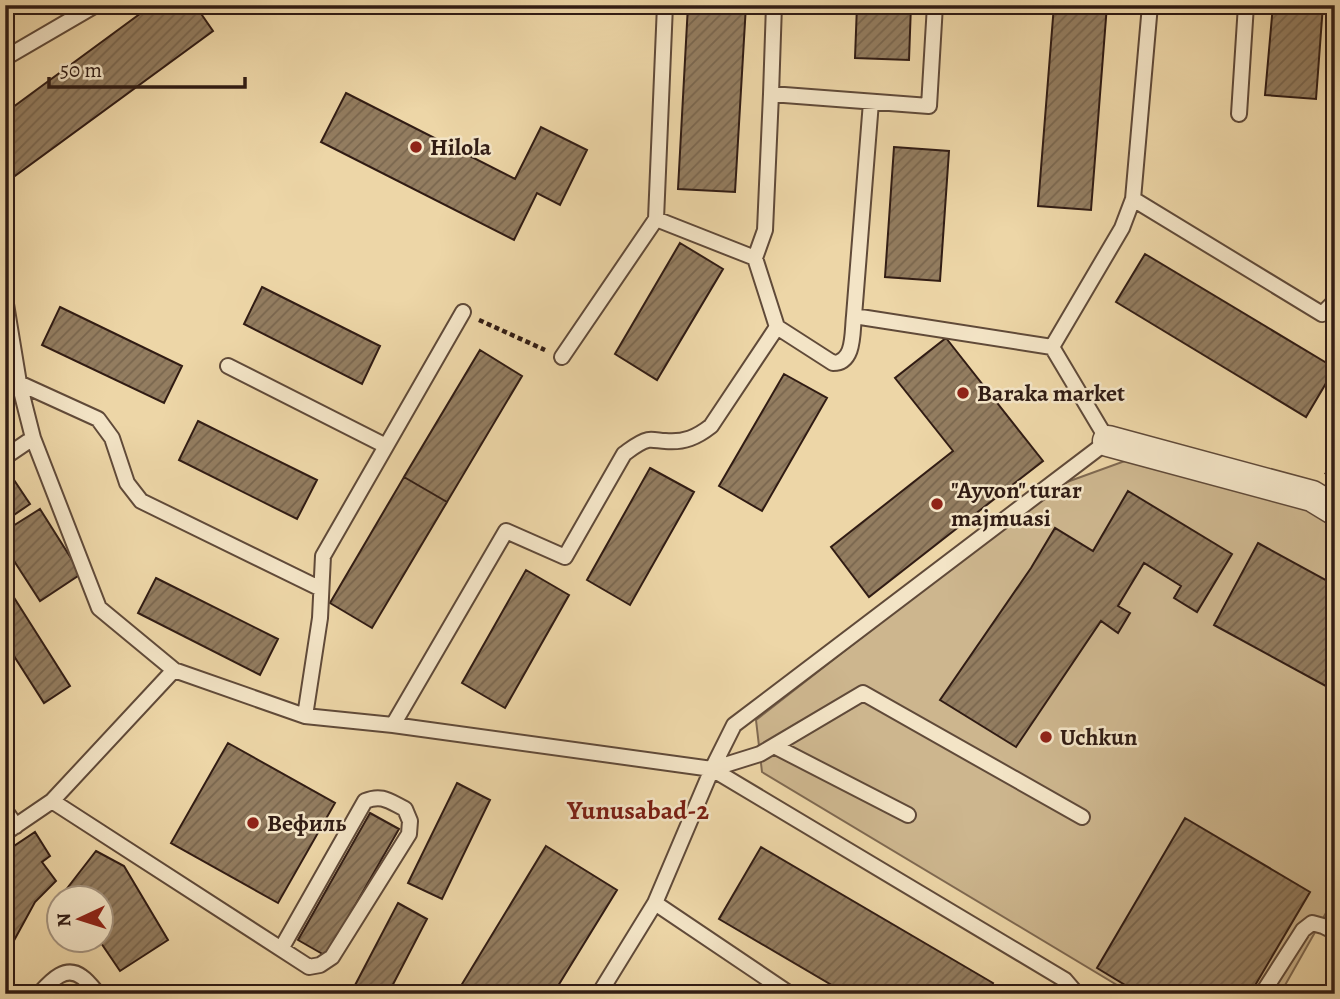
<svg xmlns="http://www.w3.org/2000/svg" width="1340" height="999" font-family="Alegreya,serif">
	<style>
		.pitch { fill: #cdb68e; stroke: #7f6951; stroke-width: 2 }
		.building { fill: url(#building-hatch); stroke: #311c14; stroke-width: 2 }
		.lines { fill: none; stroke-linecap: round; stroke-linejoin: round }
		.lane-casing { stroke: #604a39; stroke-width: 18 }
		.street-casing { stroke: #604a39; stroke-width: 33 }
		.path { stroke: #311c14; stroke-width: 4.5; stroke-dasharray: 5 3.5; stroke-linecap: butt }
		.lane { stroke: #f3e4c6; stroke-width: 14 }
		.street { stroke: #f3e4c6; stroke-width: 30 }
		.poi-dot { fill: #8f2418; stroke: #f3e4c6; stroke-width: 2.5 }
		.labels { text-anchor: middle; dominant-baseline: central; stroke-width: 5; stroke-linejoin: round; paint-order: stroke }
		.poi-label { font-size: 24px; font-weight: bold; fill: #311c14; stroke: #f3e4c6; text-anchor: start }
		.neighbourhood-label { font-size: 26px; font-weight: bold; fill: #7a1f14; stroke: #f3e4c6 }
	</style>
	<defs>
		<pattern id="building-hatch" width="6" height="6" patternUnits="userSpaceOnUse" patternTransform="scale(1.75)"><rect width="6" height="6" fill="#937d60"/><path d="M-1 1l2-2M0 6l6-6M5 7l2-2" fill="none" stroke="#79664e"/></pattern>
	</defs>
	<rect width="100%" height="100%" fill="#edd6a7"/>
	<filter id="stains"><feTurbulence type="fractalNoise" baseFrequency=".00286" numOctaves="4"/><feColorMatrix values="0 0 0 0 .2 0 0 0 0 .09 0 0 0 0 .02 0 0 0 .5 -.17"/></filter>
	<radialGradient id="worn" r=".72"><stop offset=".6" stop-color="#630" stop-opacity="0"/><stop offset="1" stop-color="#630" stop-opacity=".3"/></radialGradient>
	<path class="pitch" d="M 1133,458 L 1285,495 L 1335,527 L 1335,906 L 1331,904 L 1280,994 L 1132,994 L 762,772 L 756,720 L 1056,486 Z"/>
	<path class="building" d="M 152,5 L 195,5 L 213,31 L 12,178 L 5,168 L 5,113 Z
		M 688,5 L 746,5 L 735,192 L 678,189 Z
		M 857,5 L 911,5 L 909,60 L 855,58 Z
		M 1054,5 L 1107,5 L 1091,210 L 1038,206 Z
		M 1273,5 L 1323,5 L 1316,99 L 1265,95 Z
		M 346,93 L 515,179 L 541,127 L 587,150 L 560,205 L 537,193 L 514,240 L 321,142 Z
		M 894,147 L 949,151 L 940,281 L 885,277 Z
		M 680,243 L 723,269 L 657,380 L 615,354 Z
		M 1145,254 L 1335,368 L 1306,417 L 1116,302 Z
		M 262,287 L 380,346 L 362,384 L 244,324 Z
		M 60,307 L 182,366 L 164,403 L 42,345 Z
		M 946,338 L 1043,461 L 869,597 L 831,547 L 953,451 L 895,378 Z
		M 480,350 L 522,376 L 447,502 L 404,477 Z
		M 784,374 L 827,398 L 762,511 L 719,486 Z
		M 198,421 L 317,480 L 297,519 L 179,460 Z
		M 6,468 L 30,504 L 5,521 L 5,469 Z
		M 650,468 L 694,492 L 630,605 L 587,580 Z
		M 404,477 L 447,502 L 372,628 L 330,603 Z
		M 1128,491 L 1232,554 L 1197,612 L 1174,598 L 1181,586 L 1144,563 L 1118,606 L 1130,613 L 1118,633 L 1101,621 L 1016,747 L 940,700 L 1031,568 L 1055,528 L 1093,551 Z
		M 40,509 L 81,574 L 40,601 L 5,547 L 5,531 Z
		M 1258,543 L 1335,585 L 1335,691 L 1214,625 Z
		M 526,570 L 569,595 L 505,708 L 462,683 Z
		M 156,578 L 278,639 L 260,675 L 138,613 Z
		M 13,596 L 70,686 L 44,703 L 5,642 L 5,602 Z
		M 228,743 L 335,803 L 278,903 L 171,843 Z
		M 457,783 L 490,800 L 442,899 L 408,883 Z
		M 370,813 L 399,829 L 326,956 L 298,940 Z
		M 1185,818 L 1310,892 L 1250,994 L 1140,994 L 1097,968 Z
		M 35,832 L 50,856 L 42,862 L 56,881 L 35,902 L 5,957 L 5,852 Z
		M 546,846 L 617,890 L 553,994 L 456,994 Z
		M 761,847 L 993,983 L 987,994 L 847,994 L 719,919 Z
		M 96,851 L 124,866 L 168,940 L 120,971 L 99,940 L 102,940 L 102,898 L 69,898 L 65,891 Z
		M 398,903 L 427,919 L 388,994 L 357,994 L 352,991 Z"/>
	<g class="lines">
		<defs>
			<path id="lane" d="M 5,58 L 96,5
				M 771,94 L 774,5
				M 1239,114 L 1246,5
				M 1133,199 L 1322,314 L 1335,301
				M 656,219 L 755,258 L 777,327 L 833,363 C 855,363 852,332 854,316 L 1052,347 L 1108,441 L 734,725 L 712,769 L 655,903 L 790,994
				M 755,258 L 765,230 L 771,94 L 929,106 L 935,5
				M 5,298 L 19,383 L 33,438 L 99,608 L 174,670
				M 854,316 L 871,102
				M 1052,347 L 1122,228 L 1133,199 L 1150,5
				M 562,357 L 656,219 L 665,5
				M 228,366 L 386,446
				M 19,383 L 98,419 L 112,438 L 127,483 L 141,501 L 321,589
				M 5,457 L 33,438
				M 305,716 L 393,725 L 712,769 L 1065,980 L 1077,994
				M 393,725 L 506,531 L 565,557 L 624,454 C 631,449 639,442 648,440 C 653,439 660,441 665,441 C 684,443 697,437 711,426 L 777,327
				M 774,746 L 908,815
				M 712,769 L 760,754 L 863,693 L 1082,817
				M 52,801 L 309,967 L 320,965 L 332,957 L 409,834 L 410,821 L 405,809 C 389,801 382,794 365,801 L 281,949
				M 5,810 L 16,826
				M 5,833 L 52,801 L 174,670 L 305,716 L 320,618 L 323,556 L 463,312
				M 39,994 C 50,982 65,964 82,977 C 88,981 93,988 98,994
				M 599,994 L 655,903
				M 1262,994 L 1303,930 L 1312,923 L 1323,926 L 1335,932"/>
			<path id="street" d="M 1108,441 L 1312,496 L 1335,510"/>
		</defs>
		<use href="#lane" class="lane-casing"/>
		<use href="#street" class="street-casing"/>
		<path class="path" d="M 479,320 L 545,350
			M 1326,475 L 1335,462"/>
		<use href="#lane" class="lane"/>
		<use href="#street" class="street"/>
	</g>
	<g class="poi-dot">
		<circle cx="416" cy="147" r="7"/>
		<circle cx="963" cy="393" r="7"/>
		<circle cx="937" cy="504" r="7"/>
		<circle cx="1046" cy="737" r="7"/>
		<circle cx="253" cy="823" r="7"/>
	</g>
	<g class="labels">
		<g class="poi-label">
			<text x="430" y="147">Hilola</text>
			<text x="977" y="393">Baraka market</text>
			<text x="951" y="490">"Ayvon" turar<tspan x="951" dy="28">majmuasi</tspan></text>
			<text x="1060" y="737">Uchkun</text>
			<text x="267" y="823">Вефиль</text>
		</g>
		<g class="neighbourhood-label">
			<text x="638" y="810">Yunusabad-2</text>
		</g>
	</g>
	<rect width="1340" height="999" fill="none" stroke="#edd6a7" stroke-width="28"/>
	<rect x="7" y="7" width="1326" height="985" fill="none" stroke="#311c14" stroke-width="3.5"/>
	<rect x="14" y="14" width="1312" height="971" fill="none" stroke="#311c14" stroke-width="2"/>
	<g transform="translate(80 919) rotate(266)"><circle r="33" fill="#f3e4c6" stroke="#a5947f" stroke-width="2"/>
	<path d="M0-5L12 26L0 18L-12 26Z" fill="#8f2418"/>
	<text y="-10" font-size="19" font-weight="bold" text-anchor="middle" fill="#311c14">N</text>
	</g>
	<path d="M49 77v10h196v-10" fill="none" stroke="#311c14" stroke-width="3.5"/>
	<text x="60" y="77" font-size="21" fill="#311c14" stroke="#f3e4c6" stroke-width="5" paint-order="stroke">50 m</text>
	<rect width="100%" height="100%" filter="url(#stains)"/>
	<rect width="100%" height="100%" fill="url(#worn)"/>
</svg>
